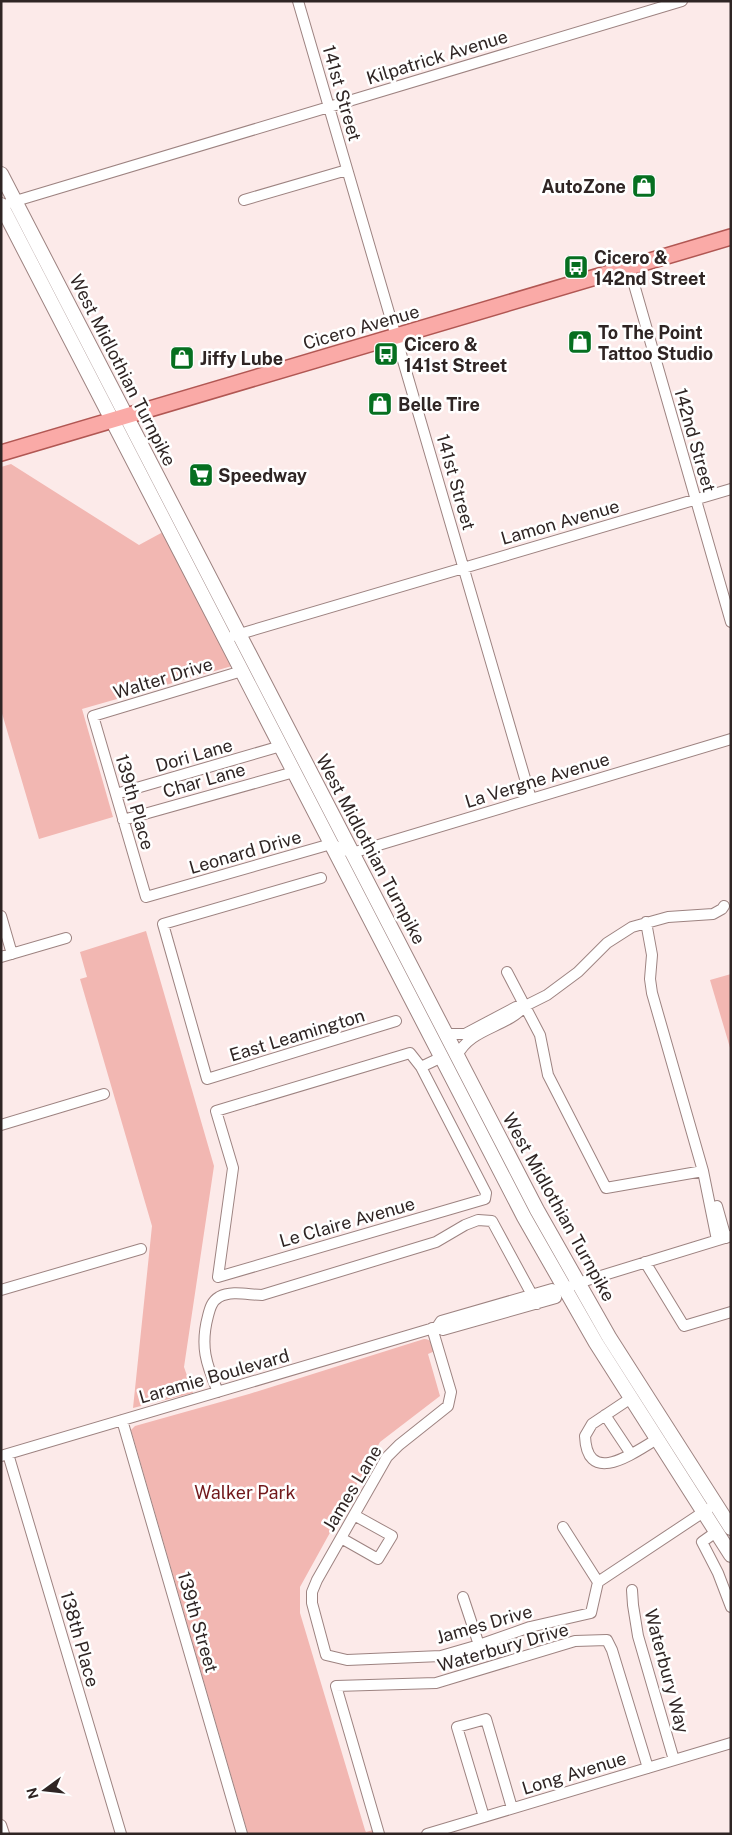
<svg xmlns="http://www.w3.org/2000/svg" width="732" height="1835" font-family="'Public Sans',sans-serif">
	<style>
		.green { fill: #f2b7b2 }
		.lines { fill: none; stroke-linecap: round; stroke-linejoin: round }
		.minor-casing { stroke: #9d8381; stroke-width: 12 }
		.secondary-casing { stroke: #9d8381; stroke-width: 16 }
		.primary-casing { stroke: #b15753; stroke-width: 18 }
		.minor { stroke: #fff; stroke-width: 10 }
		.secondary { stroke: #fff; stroke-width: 14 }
		.primary { stroke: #faaaa7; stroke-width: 15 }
		.labels { text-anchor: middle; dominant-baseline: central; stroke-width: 5; stroke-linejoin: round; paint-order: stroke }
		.street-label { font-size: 18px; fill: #2f2524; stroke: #fff }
		.poi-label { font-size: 18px; font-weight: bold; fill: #2f2524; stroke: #fff; text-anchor: start }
		.park-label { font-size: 18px; fill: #71181b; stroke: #fff }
	</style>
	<rect width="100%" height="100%" fill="#fceae9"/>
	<path class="green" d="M 11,464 L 139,545 L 163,532 L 232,666 L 82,709 L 113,817 L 39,839 L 1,710 L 1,467 Z
		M 146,931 L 214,1166 L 184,1367 L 193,1393 L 133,1408 L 152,1226 L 80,979 L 87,977 L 80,952 Z
		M 731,974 L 731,1051 L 710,980 Z
		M 424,1339 C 432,1339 432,1344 435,1351 L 428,1354 L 440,1396 L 380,1442 L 300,1587 L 300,1613 L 365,1830 L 366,1832 L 373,1830 L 374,1834 L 248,1834 L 131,1430 L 135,1426 L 249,1394 Z"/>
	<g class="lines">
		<defs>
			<path id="minor" d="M 298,1 L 531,799
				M 244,200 L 347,170
				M 9,203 L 682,1
				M 629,267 L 731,622
				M 233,636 L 731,489
				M 242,671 L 93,716 L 146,897 L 331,844 L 352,853 L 731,739
				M 116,794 L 281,746
				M 123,820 L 294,772
				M 321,878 L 163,924 L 207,1079 L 396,1021
				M 1,916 L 12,954
				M 646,922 L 652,955 L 650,979 L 652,993 L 703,1171 L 717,1240
				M 1,957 L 66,938
				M 507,972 L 540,1035 L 548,1075 L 606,1188 L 703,1171
				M 446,1034 L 465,1034 L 516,1007 L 525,1006 L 547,995 L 578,972 L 607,943 L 632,927 L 668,917 L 713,914 L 722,909 L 724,906
				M 457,1056 C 470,1028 506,1028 525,1006
				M 421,1067 L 486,1193 L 485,1199 L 218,1277 L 233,1168 L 216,1111 L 410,1053 L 421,1067 L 442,1057
				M 1,1125 L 104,1094
				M 717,1206 L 726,1238
				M 645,1262 L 684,1326 L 731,1312
				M 1,1290 L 141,1249
				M 437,1327 L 443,1330 L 556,1298 L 557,1292 L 578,1283 L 731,1236
				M 432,1328 L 451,1392 L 448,1406 L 399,1445 L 387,1457 L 317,1580 L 312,1592 L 312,1603 L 326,1655 L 347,1660 L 441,1656 L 479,1645 L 530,1627 L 591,1613 L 598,1582 L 563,1527
				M 218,1392 C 206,1364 200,1346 208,1316 C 210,1308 212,1301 219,1297 C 232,1290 249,1295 262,1295 L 436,1242 L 465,1225 L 478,1220 L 492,1221 L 537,1304
				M 631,1398 L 592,1424 L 585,1436 C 587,1488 635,1452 657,1439
				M 605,1415 L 631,1454
				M 122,1420 L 242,1834
				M 8,1454 L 121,1834
				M 1,1456 L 437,1327 L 441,1321 L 552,1289 L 557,1292
				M 716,1532 L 702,1542 L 718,1573 L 731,1607
				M 341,1538 L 378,1559 L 392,1536 L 354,1515
				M 598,1582 L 708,1509
				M 632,1590 L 633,1605 L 638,1636 L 674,1760
				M 463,1597 L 479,1645
				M 484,1817 L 457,1727 L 486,1719 L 512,1808
				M 1,1825 L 4,1834
				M 379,1834 L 336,1686 L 436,1683 L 575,1641 L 607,1640 L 612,1650 L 648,1768
				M 427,1834 L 731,1743"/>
			<path id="secondary" d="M 1,174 L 537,1210 L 609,1337 L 731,1528
				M 1,205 L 524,1217 L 596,1343 L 731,1555"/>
			<path id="primary" d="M 1,453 L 731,237"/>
		</defs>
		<use href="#minor" class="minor-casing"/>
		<use href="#secondary" class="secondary-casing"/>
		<use href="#primary" class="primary-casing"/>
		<use href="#minor" class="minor"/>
		<use href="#secondary" class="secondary"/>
		<use href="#primary" class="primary"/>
	</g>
	<defs>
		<symbol id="shop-square" viewBox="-11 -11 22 22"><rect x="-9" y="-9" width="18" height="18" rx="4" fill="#066f20" stroke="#fff"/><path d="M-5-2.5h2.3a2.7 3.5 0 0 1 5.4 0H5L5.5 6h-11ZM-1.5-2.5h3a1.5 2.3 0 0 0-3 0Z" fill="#fff"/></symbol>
		<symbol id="bus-square" viewBox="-11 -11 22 22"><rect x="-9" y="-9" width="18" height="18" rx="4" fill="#066f20" stroke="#fff"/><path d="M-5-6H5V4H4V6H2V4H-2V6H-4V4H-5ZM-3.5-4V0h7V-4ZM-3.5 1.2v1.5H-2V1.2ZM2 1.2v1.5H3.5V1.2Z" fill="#fff"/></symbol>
		<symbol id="supermarket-square" viewBox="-11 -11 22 22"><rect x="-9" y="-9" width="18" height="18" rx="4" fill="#066f20" stroke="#fff"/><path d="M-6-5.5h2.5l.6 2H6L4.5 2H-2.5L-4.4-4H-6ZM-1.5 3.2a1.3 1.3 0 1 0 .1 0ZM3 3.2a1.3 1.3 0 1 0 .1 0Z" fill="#fff"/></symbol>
	</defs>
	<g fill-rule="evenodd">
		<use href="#shop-square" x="630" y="172" width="28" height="28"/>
		<use href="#bus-square" x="562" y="253" width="28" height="28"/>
		<use href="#shop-square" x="566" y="328" width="28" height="28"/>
		<use href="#bus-square" x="372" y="340" width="28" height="28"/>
		<use href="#shop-square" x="168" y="344" width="28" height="28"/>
		<use href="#shop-square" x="366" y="390" width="28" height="28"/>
		<use href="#supermarket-square" x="187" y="461" width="28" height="28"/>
	</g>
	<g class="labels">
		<g class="street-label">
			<text transform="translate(437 57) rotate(-17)">Kilpatrick Avenue</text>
			<text transform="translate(342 93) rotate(74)">141st Street</text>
			<text transform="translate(361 327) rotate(-16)">Cicero Avenue</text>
			<text transform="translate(123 370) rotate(63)">West Midlothian Turnpike</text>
			<text transform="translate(695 440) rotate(74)">142nd Street</text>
			<text transform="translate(456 482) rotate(74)">141st Street</text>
			<text transform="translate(560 522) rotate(-16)">Lamon Avenue</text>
			<text transform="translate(163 678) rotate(-17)">Walter Drive</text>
			<text transform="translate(194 755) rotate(-16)">Dori Lane</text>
			<text transform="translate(204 780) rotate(-16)">Char Lane</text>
			<text transform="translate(537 780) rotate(-17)">La Vergne Avenue</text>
			<text transform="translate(135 802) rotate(74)">139th Place</text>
			<text transform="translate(371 849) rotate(62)">West Midlothian Turnpike</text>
			<text transform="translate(245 852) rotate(-16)">Leonard Drive</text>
			<text transform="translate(297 1035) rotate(-17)">East Leamington</text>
			<text transform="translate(559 1207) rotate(61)">West Midlothian Turnpike</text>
			<text transform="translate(347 1222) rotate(-16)">Le Claire Avenue</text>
			<text transform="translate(214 1376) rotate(-16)">Laramie Boulevard</text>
			<text transform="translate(352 1488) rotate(-59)">James Lane</text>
			<text transform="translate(198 1622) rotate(74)">139th Street</text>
			<text transform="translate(484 1624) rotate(-16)">James Drive</text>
			<text transform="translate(80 1639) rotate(74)">138th Place</text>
			<text transform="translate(503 1647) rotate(-16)">Waterbury Drive</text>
			<text transform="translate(667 1671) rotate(75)">Waterbury Way</text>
			<text transform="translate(574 1773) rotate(-17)">Long Avenue</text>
		</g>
		<g class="poi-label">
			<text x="626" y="186" text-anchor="end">AutoZone</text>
			<text x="594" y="257">Cicero &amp;<tspan x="594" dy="21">142nd Street</tspan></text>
			<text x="598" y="332">To The Point<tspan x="598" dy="21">Tattoo Studio</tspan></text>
			<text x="404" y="344">Cicero &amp;<tspan x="404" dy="21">141st Street</tspan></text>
			<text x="200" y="358">Jiffy Lube</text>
			<text x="398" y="404">Belle Tire</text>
			<text x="218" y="475">Speedway</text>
		</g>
		<g class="park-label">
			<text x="245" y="1492">Walker Park</text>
		</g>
	</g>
	<rect width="732" height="1835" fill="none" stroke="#2f2524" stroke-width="5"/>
	<g transform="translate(45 1790) rotate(255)" stroke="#ffffff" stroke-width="4" paint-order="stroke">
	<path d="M0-4L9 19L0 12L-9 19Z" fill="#2f2524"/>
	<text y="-8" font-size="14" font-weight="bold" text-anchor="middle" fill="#2f2524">N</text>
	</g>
</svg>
